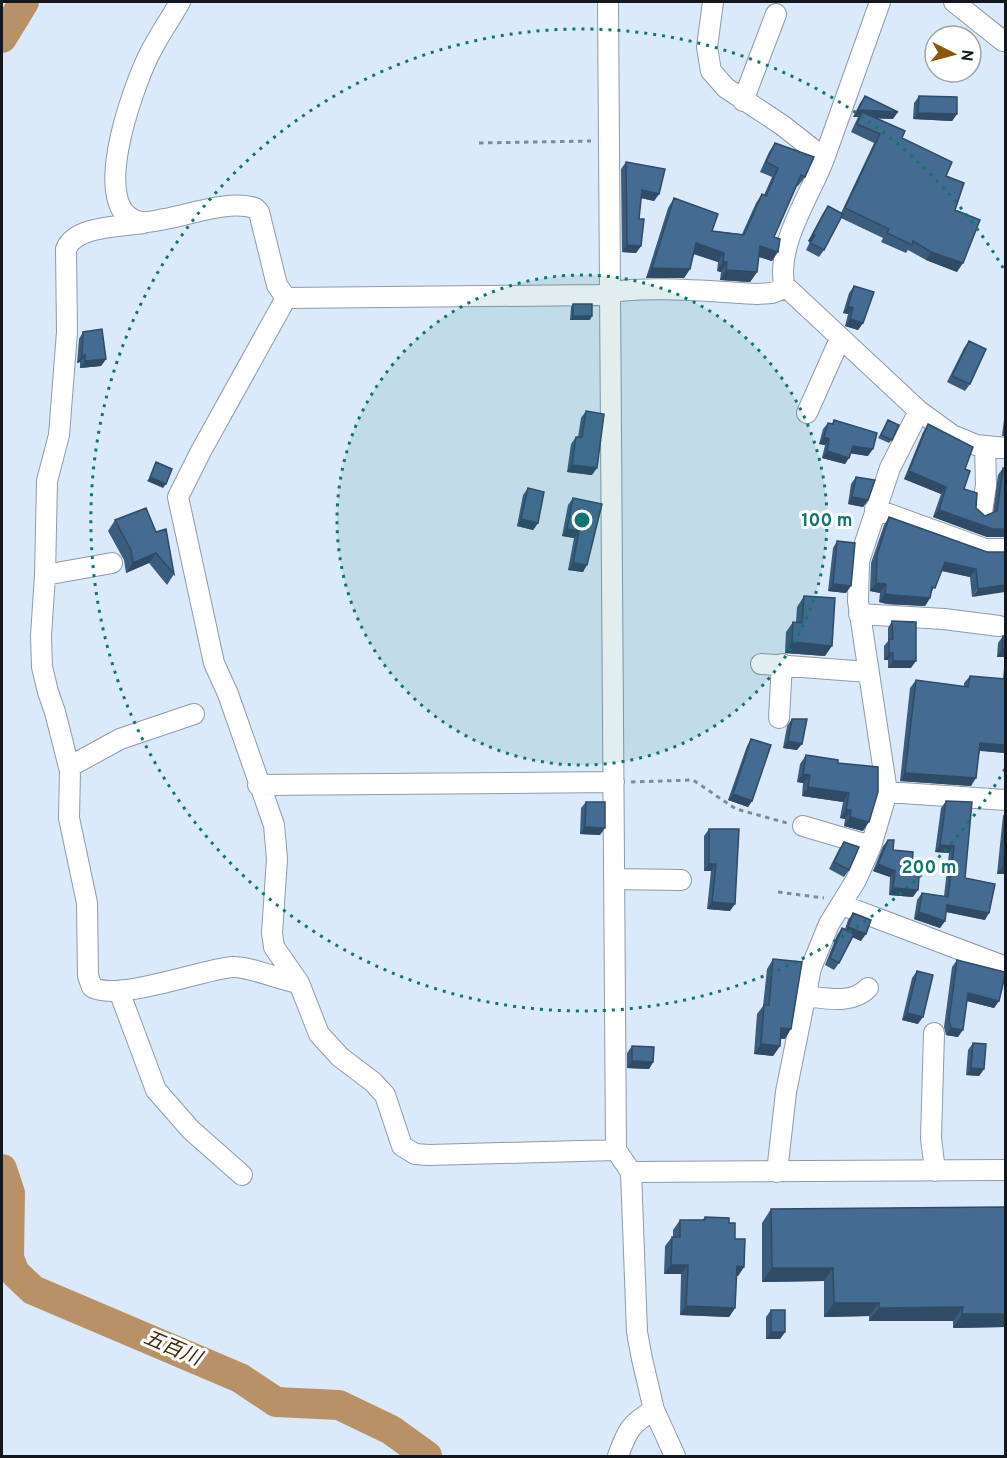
<svg xmlns="http://www.w3.org/2000/svg" width="1007" height="1458" font-family="Overpass,'Noto Sans JP',sans-serif">
	<style>
		.lines { fill: none; stroke-linecap: round; stroke-linejoin: round }
		.river { stroke: #b89266; stroke-width: 30 }
		.minor-casing { stroke: #8d9baa; stroke-width: 22 }
		.path { stroke: #7f8a95; stroke-width: 3; stroke-dasharray: 4.5 4.5; stroke-linecap: butt }
		.minor { stroke: #fff; stroke-width: 20 }
		.wall { fill: #3a5c7d }
		.shaded-wall { fill: #304b66 }
		.building { fill: #446b91; stroke: #304b66; stroke-width: 1.5 }
		.ring { fill: none; stroke: #0f766e; stroke-width: 3; stroke-dasharray: 3 6 }
		.labels { text-anchor: middle; dominant-baseline: central; stroke-width: 6; stroke-linejoin: round; paint-order: stroke }
		.water-label { font-size: 20px; font-style: italic; fill: #422701; stroke: #fff }
		.centre { fill: #0f766e; stroke: #fff; stroke-width: 3 }
		.ring-label { font-size: 18px; text-anchor: middle; font-weight: bold; fill: #0f766e; stroke: #fff; stroke-width: 6; stroke-linejoin: round; paint-order: stroke }
	</style>
	<rect width="100%" height="100%" fill="#dbeafa"/>
	<g class="lines">
		<path class="river" d="M 2,38 L 24,2
			M 2,1169 L 10,1193 L 9,1258 L 15,1273 L 33,1290 L 240,1378 L 276,1402 L 339,1405 L 391,1430 L 427,1456"/>
		<defs>
			<path id="minor" d="M 180,2 C 170,20 157,38 148,57 C 133,88 86,215 142,222 C 149,223 158,220 165,219 C 192,214 229,200 255,208 L 259,212 L 277,285 L 286,298
				M 608,2 L 616,1150 L 631,1172 L 637,1332 L 642,1359 L 654,1410 L 675,1456
				M 713,2 L 707,47 L 711,71 L 726,88 L 782,125 L 824,158
				M 880,2 C 861,54 843,107 824,159 C 809,198 777,242 784,285 L 919,411 L 952,435 L 976,445 L 1006,448
				M 954,2 L 1003,41
				M 743,101 L 776,14
				M 144,223 C 121,227 76,225 66,249 L 67,332 L 59,435 L 47,481 L 45,575 L 41,636 L 42,667 L 48,692 L 55,712 L 70,771 L 69,818 L 87,903 L 88,976 L 92,987 C 117,1002 200,970 232,967 C 249,966 280,980 299,983
				M 919,411 L 890,468 L 859,561 L 858,601 L 887,792 L 1006,800
				M 807,413 L 840,339
				M 875,509 L 985,549 L 1006,549
				M 982,512 L 986,485 L 985,446
				M 45,575 L 112,563
				M 859,614 L 944,619 L 999,626
				M 761,664 L 868,672
				M 779,718 L 782,664
				M 69,767 L 120,739 L 194,714
				M 258,785 L 614,782
				M 803,826 L 871,846
				M 614,879 L 681,880
				M 842,905 L 1006,967
				M 119,991 L 156,1090 L 191,1130 L 242,1175
				M 804,996 C 825,998 852,1005 868,988
				M 934,1033 L 931,1138 L 935,1171
				M 616,1150 L 429,1155 L 415,1154 L 402,1146 L 385,1095 L 373,1082 L 340,1057 L 319,1034 L 299,983 L 274,947 L 272,933 L 277,859 L 274,825 L 228,694 L 214,663 L 178,497 L 201,451 L 286,298 L 600,295 C 637,284 716,292 757,294 L 772,293 L 785,288
				M 631,1172 L 1006,1170
				M 777,1172 L 786,1092 L 811,968 L 829,924 L 856,880 L 871,846 L 887,792
				M 618,1456 C 627,1431 630,1424 654,1410"/>
		</defs>
		<use href="#minor" class="minor-casing"/>
		<path class="path" d="M 479,143 L 591,141
			M 631,782 L 693,780 L 736,809 L 787,823
			M 778,892 L 824,898"/>
		<use href="#minor" class="minor"/>
	</g>
	<path class="wall" d="M 865,96 L 893,119 L 876,118 L 902,138 L 946,176 L 955,210 L 957,272 L 926,260 L 908,250 L 906,253 L 881,242 L 883,238 L 841,218 L 824,250 L 819,257 L 806,250 L 810,242 L 808,241 L 823,213 L 828,206 L 841,213 L 874,143 L 851,132 L 858,117 L 853,117 L 860,103 Z
		M 919,96 L 957,114 L 952,121 L 913,119 L 914,103 Z
		M 775,143 L 805,177 L 798,186 L 797,186 L 774,237 L 772,261 L 759,257 L 757,272 L 750,282 L 720,280 L 721,272 L 717,271 L 718,262 L 693,254 L 690,269 L 684,278 L 646,278 L 668,208 L 674,198 L 712,231 L 742,234 L 756,203 L 762,194 L 764,195 L 772,177 L 760,172 L 769,152 Z
		M 626,162 L 659,194 L 654,201 L 641,198 L 639,219 L 641,246 L 636,253 L 622,252 L 621,169 Z
		M 854,286 L 863,323 L 858,330 L 845,326 L 848,314 L 843,313 L 849,293 Z
		M 573,304 L 590,320 L 570,320 L 571,307 Z
		M 83,332 L 106,359 L 101,366 L 80,368 L 80,362 L 77,363 L 79,339 Z
		M 969,341 L 970,384 L 965,391 L 947,382 L 964,348 Z
		M 586,411 L 592,475 L 567,472 L 571,444 L 576,437 L 578,437 L 581,418 Z
		M 1005,411 L 1005,436 L 1002,436 Z
		M 834,420 L 868,456 L 851,453 L 845,464 L 822,458 L 825,445 L 819,444 L 823,429 L 828,423 L 832,424 Z
		M 888,420 L 892,440 L 889,443 L 878,438 Z
		M 928,424 L 965,469 L 964,489 L 976,508 L 985,516 L 993,513 L 998,475 L 1003,468 L 1005,468 L 1005,537 L 987,537 L 933,517 L 941,494 L 904,479 L 923,432 Z
		M 856,477 L 868,500 L 863,507 L 848,504 L 851,484 Z
		M 528,488 L 538,523 L 533,530 L 517,526 L 523,495 Z
		M 573,498 L 602,504 L 583,572 L 568,570 L 574,538 L 562,536 L 568,505 Z
		M 146,508 L 174,574 L 167,585 L 149,563 L 126,573 L 124,560 L 108,531 L 115,520 Z
		M 889,517 L 987,552 L 1005,552 L 972,597 L 970,577 L 941,571 L 931,594 L 930,598 L 925,606 L 887,604 L 879,602 L 880,593 L 870,591 L 871,563 L 884,525 Z
		M 837,541 L 846,593 L 828,591 L 833,548 Z
		M 804,596 L 825,656 L 785,653 L 786,632 L 793,622 L 796,622 L 797,607 Z
		M 892,621 L 911,668 L 888,668 L 888,660 L 884,660 L 884,646 L 888,641 L 888,628 Z
		M 1003,636 L 1005,636 L 1005,753 L 980,751 L 971,786 L 900,781 L 910,688 L 916,680 L 964,687 L 964,683 L 970,676 L 1003,679 L 1005,657 L 997,657 L 998,643 Z
		M 792,719 L 797,750 L 783,748 L 787,726 Z
		M 751,739 L 752,801 L 748,807 L 728,800 L 747,746 Z
		M 806,755 L 838,763 L 863,831 L 844,826 L 845,819 L 840,818 L 843,802 L 802,796 L 803,783 L 797,782 L 800,764 Z
		M 946,801 L 965,878 L 985,920 L 946,912 L 945,921 L 940,928 L 914,919 L 917,900 L 922,893 L 944,896 L 949,853 L 935,852 L 941,808 Z
		M 586,802 L 600,835 L 580,834 L 581,808 Z
		M 1005,813 L 1005,874 L 997,874 L 1003,816 Z
		M 709,829 L 730,911 L 707,909 L 711,871 L 704,871 L 704,836 Z
		M 888,840 L 893,850 L 913,897 L 889,895 L 890,877 L 873,871 L 883,846 Z
		M 844,842 L 849,870 L 844,877 L 829,869 L 839,849 Z
		M 853,913 L 861,941 L 852,937 L 839,963 L 834,970 L 825,965 L 837,935 L 842,928 L 845,929 L 848,920 Z
		M 773,959 L 785,1039 L 780,1038 L 780,1046 L 773,1056 L 754,1054 L 757,1014 L 763,1006 L 767,969 Z
		M 957,960 L 999,1001 L 994,1008 L 967,1001 L 958,1037 L 946,1035 L 944,1027 L 952,967 Z
		M 917,971 L 918,1024 L 902,1020 L 912,978 Z
		M 973,1043 L 984,1069 L 979,1076 L 966,1075 L 968,1050 Z
		M 632,1046 L 653,1062 L 649,1069 L 627,1068 L 627,1053 Z
		M 1005,1207 L 1005,1327 L 953,1328 L 953,1321 L 869,1321 L 869,1316 L 824,1317 L 824,1281 L 762,1282 L 762,1223 L 771,1209 Z
		M 705,1217 L 729,1223 L 744,1267 L 738,1276 L 736,1276 L 735,1308 L 729,1317 L 680,1315 L 681,1274 L 664,1274 L 665,1246 L 672,1237 L 673,1237 L 673,1230 L 680,1220 L 702,1220 Z
		M 771,1310 L 785,1332 L 780,1339 L 766,1339 L 766,1317 Z"/>
	<path class="shaded-wall" d="M 858,110 L 898,112 L 893,119 L 859,118 L 862,112 L 858,117 L 853,117 Z
		M 918,113 L 957,114 L 952,121 L 913,119 Z
		M 642,190 L 659,194 L 654,201 L 637,197 Z
		M 813,234 L 815,235 L 810,242 L 808,241 Z
		M 696,243 L 724,253 L 718,262 L 689,252 Z
		M 627,245 L 641,246 L 636,253 L 622,252 Z
		M 760,246 L 778,252 L 772,261 L 753,255 Z
		M 931,252 L 963,263 L 957,272 L 926,260 Z
		M 723,262 L 727,262 L 721,272 L 717,271 Z
		M 652,268 L 690,269 L 684,278 L 646,278 Z
		M 726,270 L 757,272 L 750,282 L 720,280 Z
		M 848,306 L 853,308 L 848,314 L 843,313 Z
		M 573,316 L 592,316 L 590,320 L 570,320 Z
		M 850,319 L 863,323 L 858,330 L 845,326 Z
		M 85,355 L 80,362 L 77,363 L 82,356 Z
		M 106,359 L 101,366 L 80,368 L 85,361 Z
		M 824,437 L 829,439 L 825,445 L 819,444 Z
		M 853,446 L 873,449 L 868,456 L 848,453 Z
		M 827,451 L 849,458 L 845,464 L 822,458 Z
		M 572,465 L 597,468 L 592,475 L 567,472 Z
		M 909,471 L 946,487 L 941,494 L 904,479 Z
		M 150,477 L 166,484 L 163,488 L 147,481 Z
		M 852,497 L 868,500 L 863,507 L 848,504 Z
		M 939,510 L 1005,529 L 1005,537 L 987,537 L 933,517 Z
		M 521,519 L 538,523 L 533,530 L 517,526 Z
		M 567,529 L 579,531 L 574,538 L 562,536 Z
		M 156,553 L 149,563 L 126,573 L 133,563 Z
		M 945,562 L 976,569 L 970,577 L 939,570 Z
		M 573,563 L 587,565 L 583,572 L 568,570 Z
		M 876,583 L 886,584 L 880,593 L 870,591 Z
		M 833,584 L 851,586 L 846,593 L 828,591 Z
		M 1005,585 L 1005,592 L 972,597 L 978,589 Z
		M 885,594 L 930,598 L 925,606 L 887,604 L 879,602 Z
		M 792,642 L 832,646 L 825,656 L 785,653 Z
		M 1002,649 L 1005,649 L 1005,657 L 997,657 Z
		M 889,653 L 893,653 L 888,660 L 884,660 Z
		M 893,661 L 916,661 L 911,668 L 888,668 Z
		M 788,741 L 802,744 L 797,750 L 783,748 Z
		M 980,743 L 1005,745 L 1005,753 L 975,750 Z
		M 905,773 L 976,778 L 971,786 L 900,781 Z
		M 803,774 L 810,775 L 803,783 L 797,782 Z
		M 808,787 L 849,793 L 843,802 L 802,796 Z
		M 733,794 L 752,801 L 748,807 L 728,800 Z
		M 846,810 L 851,810 L 845,819 L 840,818 Z
		M 850,817 L 869,822 L 863,831 L 844,826 Z
		M 585,827 L 605,828 L 600,835 L 580,834 Z
		M 940,845 L 954,846 L 949,853 L 935,852 Z
		M 709,864 L 716,864 L 711,871 L 704,871 Z
		M 878,864 L 895,871 L 890,877 L 873,871 Z
		M 1004,864 L 1005,864 L 1005,874 L 997,874 Z
		M 893,888 L 918,890 L 913,897 L 889,895 Z
		M 712,902 L 735,904 L 730,911 L 707,909 Z
		M 947,905 L 989,913 L 985,920 L 942,911 Z
		M 919,912 L 945,921 L 940,928 L 914,919 Z
		M 848,927 L 866,934 L 861,941 L 843,933 Z
		M 968,993 L 999,1001 L 994,1008 L 963,1000 Z
		M 907,1013 L 923,1017 L 918,1024 L 902,1020 Z
		M 781,1028 L 791,1029 L 785,1039 L 774,1038 Z
		M 951,1028 L 963,1030 L 958,1037 L 946,1035 Z
		M 761,1044 L 780,1046 L 773,1056 L 754,1054 Z
		M 632,1061 L 653,1062 L 649,1069 L 627,1068 Z
		M 971,1068 L 984,1069 L 979,1076 L 966,1075 Z
		M 671,1265 L 688,1265 L 681,1274 L 664,1274 Z
		M 737,1266 L 744,1267 L 738,1276 L 730,1276 Z
		M 772,1268 L 833,1268 L 824,1281 L 762,1282 Z
		M 834,1303 L 879,1303 L 869,1316 L 824,1317 Z
		M 686,1306 L 735,1308 L 729,1317 L 680,1315 Z
		M 963,1307 L 953,1321 L 869,1321 L 879,1308 Z
		M 962,1314 L 1005,1314 L 1005,1327 L 953,1328 Z
		M 771,1332 L 785,1332 L 780,1339 L 766,1339 Z"/>
	<path class="building" d="M 865,96 L 898,112 L 858,110 Z
		M 919,96 L 957,97 L 957,114 L 918,113 Z
		M 862,112 L 905,131 L 902,138 L 952,162 L 946,176 L 964,183 L 955,210 L 980,220 L 963,263 L 931,252 L 913,241 L 912,245 L 887,233 L 889,229 L 845,208 L 880,134 L 857,124 Z
		M 775,143 L 814,157 L 805,177 L 801,175 L 774,237 L 780,239 L 778,252 L 760,246 L 757,272 L 726,270 L 727,262 L 723,262 L 724,253 L 696,243 L 690,269 L 652,268 L 674,198 L 718,214 L 712,231 L 744,235 L 762,194 L 766,196 L 778,168 L 766,162 Z
		M 626,162 L 665,169 L 659,194 L 642,190 L 639,219 L 644,219 L 641,246 L 627,245 Z
		M 828,206 L 843,214 L 824,250 L 810,243 L 815,235 L 813,234 Z
		M 854,286 L 874,292 L 863,323 L 850,319 L 853,308 L 848,306 Z
		M 573,304 L 592,304 L 592,316 L 573,316 Z
		M 102,329 L 106,359 L 85,361 L 85,355 L 82,356 L 83,332 Z
		M 969,341 L 986,349 L 970,384 L 952,376 Z
		M 586,411 L 604,414 L 597,468 L 572,465 L 576,437 L 582,437 Z
		M 834,420 L 877,433 L 873,449 L 853,446 L 849,458 L 827,451 L 829,439 L 824,437 L 828,423 L 833,424 Z
		M 888,420 L 899,425 L 892,440 L 881,435 Z
		M 928,424 L 973,447 L 965,469 L 970,471 L 964,489 L 977,493 L 976,508 L 985,516 L 997,511 L 1003,468 L 1005,468 L 1005,529 L 993,529 L 939,510 L 946,487 L 909,471 Z
		M 156,462 L 172,469 L 166,484 L 150,477 Z
		M 856,477 L 875,480 L 868,500 L 852,497 Z
		M 528,488 L 544,492 L 538,523 L 521,519 Z
		M 573,498 L 602,504 L 587,565 L 573,563 L 579,531 L 567,529 Z
		M 146,508 L 156,532 L 166,529 L 174,574 L 156,553 L 133,563 L 131,550 L 115,520 Z
		M 889,517 L 987,552 L 1005,552 L 1005,585 L 978,589 L 976,569 L 945,562 L 935,588 L 932,587 L 930,598 L 893,595 L 885,594 L 886,584 L 876,583 L 877,555 Z
		M 837,541 L 855,543 L 851,586 L 833,584 Z
		M 804,596 L 835,598 L 832,646 L 792,642 L 793,622 L 802,623 Z
		M 892,621 L 916,622 L 916,661 L 893,661 L 893,653 L 889,653 L 889,639 L 893,639 Z
		M 1003,636 L 1005,636 L 1005,649 L 1002,649 Z
		M 970,676 L 1005,679 L 1005,745 L 980,743 L 976,778 L 905,773 L 916,680 L 968,687 Z
		M 792,719 L 807,719 L 802,744 L 788,741 Z
		M 751,739 L 771,745 L 752,801 L 733,794 Z
		M 806,755 L 838,760 L 838,763 L 878,767 L 878,792 L 869,822 L 850,817 L 851,810 L 846,810 L 849,793 L 808,787 L 810,775 L 803,774 Z
		M 946,801 L 972,802 L 965,878 L 995,884 L 989,913 L 947,905 L 945,921 L 919,912 L 922,893 L 948,897 L 954,846 L 940,845 Z
		M 586,802 L 605,802 L 605,828 L 585,827 Z
		M 709,829 L 739,829 L 735,904 L 712,902 L 716,864 L 709,864 Z
		M 888,840 L 894,840 L 893,850 L 913,852 L 912,865 L 920,865 L 918,890 L 893,888 L 895,871 L 878,864 Z
		M 844,842 L 859,847 L 849,870 L 834,862 Z
		M 1005,849 L 1005,864 L 1004,864 Z
		M 853,913 L 871,920 L 866,934 L 848,927 Z
		M 842,928 L 854,934 L 839,963 L 830,958 Z
		M 773,959 L 802,962 L 791,1029 L 781,1028 L 780,1046 L 761,1044 L 764,1005 L 769,1005 Z
		M 957,960 L 1005,972 L 1005,976 L 999,1001 L 968,993 L 963,1030 L 951,1028 L 949,1020 Z
		M 917,971 L 933,975 L 923,1017 L 907,1013 Z
		M 973,1043 L 986,1044 L 984,1069 L 971,1068 Z
		M 632,1046 L 654,1047 L 653,1062 L 632,1061 Z
		M 1005,1207 L 1005,1314 L 962,1314 L 963,1307 L 879,1308 L 879,1303 L 834,1303 L 833,1268 L 772,1268 L 771,1209 Z
		M 705,1217 L 729,1218 L 729,1223 L 735,1223 L 735,1239 L 745,1239 L 744,1267 L 737,1266 L 735,1308 L 686,1306 L 688,1265 L 671,1265 L 672,1237 L 680,1237 L 680,1220 L 705,1220 Z
		M 771,1310 L 785,1310 L 785,1332 L 771,1332 Z"/>
	<circle cx="582" cy="520" r="245" fill="#0f766e" fill-opacity=".12"/>
	<g class="ring">
		<circle cx="582" cy="520" r="245"/>
		<path d="M1005 769A491 491 0 1 1 1005 271"/>
	</g>
	<g class="labels">
		<g class="water-label">
			<text transform="translate(172 1349) rotate(23)">五百川</text>
		</g>
	</g>
	<circle cx="582" cy="520" r="9" class="centre"/>
	<g class="ring-label">
		<text x="827" y="526">100 m</text>
		<text x="929" y="873">200 m</text>
	</g>
	<rect width="1007" height="1458" fill="none" stroke="#12181d" stroke-width="6"/>
	<g transform="translate(953 54) rotate(96)"><circle r="28" fill="#ffffff" stroke="#a0a3a5" stroke-width="1.5"/>
	<path d="M0-4.5L10 22L0 15L-10 22Z" fill="#8b5803"/>
	<text y="-9" font-size="16" font-weight="bold" text-anchor="middle" fill="#12181d">N</text>
	</g>
</svg>
